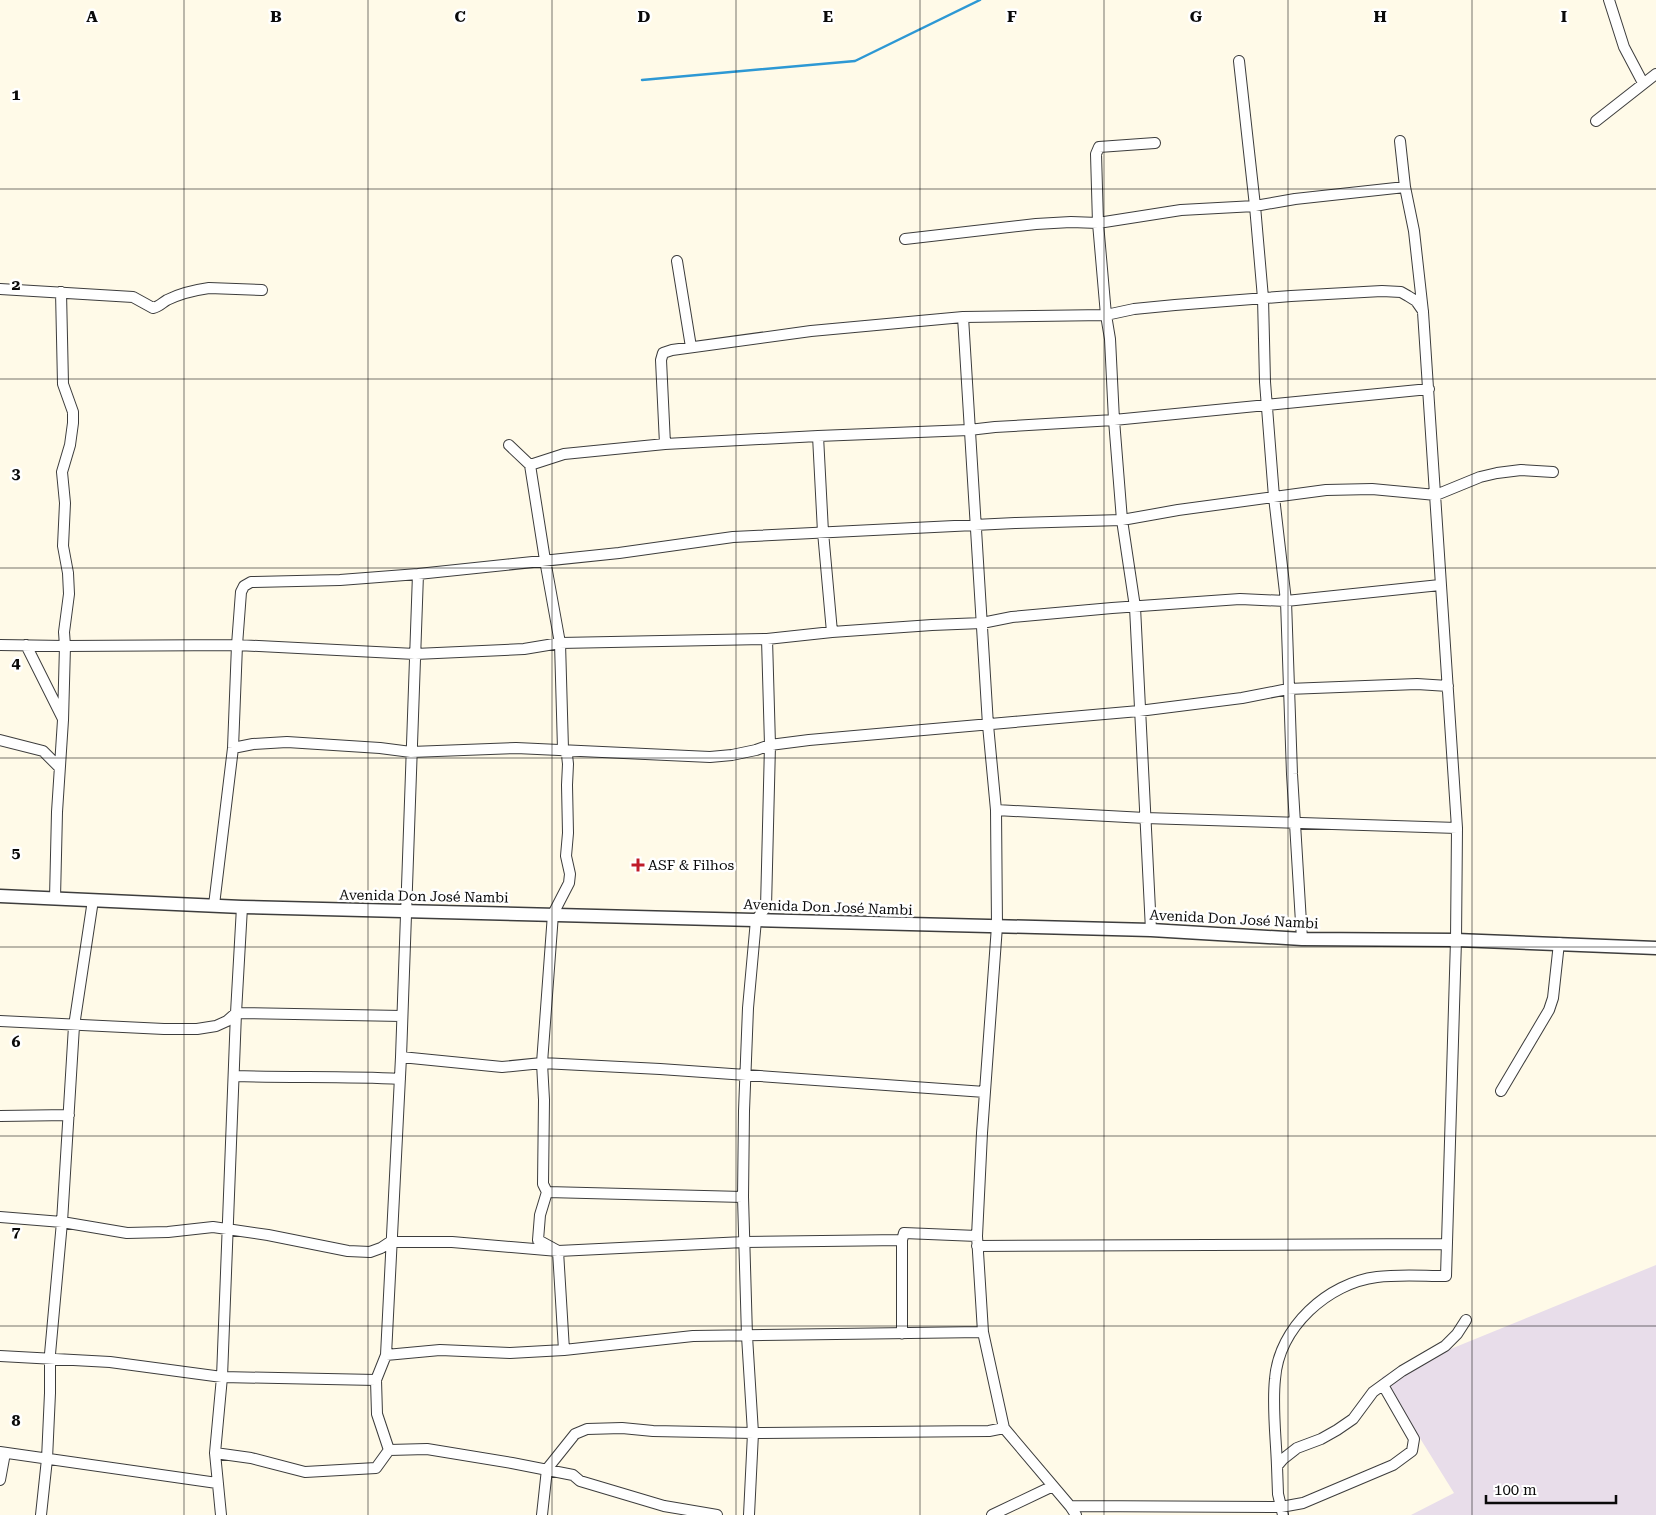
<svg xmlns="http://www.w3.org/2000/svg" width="1656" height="1515" font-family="'Roboto Serif',serif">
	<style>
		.industrial { fill: #e8ddea }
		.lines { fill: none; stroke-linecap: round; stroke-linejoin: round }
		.stream { stroke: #2d98d4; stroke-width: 2.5 }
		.minor-casing { stroke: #3d3d3d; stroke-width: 12 }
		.tertiary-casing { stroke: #3d3d3d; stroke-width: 15 }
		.minor { stroke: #fff; stroke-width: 10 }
		.tertiary { stroke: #fff; stroke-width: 12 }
		.grid { fill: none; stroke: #0a0a0a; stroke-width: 1; stroke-opacity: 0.55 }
		.poi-dot { fill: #c01c2a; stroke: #fff; stroke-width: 2 }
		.labels { text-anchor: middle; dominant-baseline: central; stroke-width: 5; stroke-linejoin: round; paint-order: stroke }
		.poi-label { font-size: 14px; fill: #0a0a0a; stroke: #fff; text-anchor: start }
		.street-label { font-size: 14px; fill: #0a0a0a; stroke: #fff }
		.grid-label { font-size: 16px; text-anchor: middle; font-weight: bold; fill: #0a0a0a; stroke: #fff; stroke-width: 5; stroke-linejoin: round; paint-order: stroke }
	</style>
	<rect width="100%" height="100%" fill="#fffae8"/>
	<path class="industrial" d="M 1656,1265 L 1656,1515 L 1411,1515 L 1454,1493 L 1382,1377 Z"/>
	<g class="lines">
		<path class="stream" d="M 642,80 L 855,61 L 980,0"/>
		<defs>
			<path id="minor" d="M 1609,0 L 1624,47 L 1643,83
				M 1239,61 L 1255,206 L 1263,298 L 1265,382 L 1274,497 L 1286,601 L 1292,774 L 1302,939
				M 1596,121 L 1656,74
				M 905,239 L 1036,224 L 1071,222 L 1098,223 L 1181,210 L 1255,206 L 1295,199 L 1405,187
				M 677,261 L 691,347
				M 0,289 L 133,297 L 153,308 C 159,307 162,303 167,300 C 179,294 195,290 209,288 L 262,290
				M 963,317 L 988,725 L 996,810 L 997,926 L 982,1133 L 977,1236 L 983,1332 L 1004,1428 L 1070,1506 L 1076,1515
				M 818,436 L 823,532 L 832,632
				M 665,444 L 661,360 L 663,353 L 672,350 L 811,331 L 963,317 L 1106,315 L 1134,309 L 1175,305 L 1291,296 L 1382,291 L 1401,292 L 1408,296 L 1416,301 L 1423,311
				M 509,445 L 530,465 L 545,560 L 560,643 L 563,749 L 567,755 L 568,764 L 567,785 L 568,833 L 566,856 L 570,874 L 569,883 L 553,914 L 542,1063 L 544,1100 L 543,1184 L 547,1192 L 540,1215 L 538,1240 L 558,1251 L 564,1350
				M 530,465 L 564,454 L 665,444 L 818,436 L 969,430 L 995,427 L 1114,420 L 1429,389
				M 0,645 L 65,646 L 237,645 L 415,654 L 524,649 L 560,643 L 767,639 L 832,632 L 932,625 L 982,623 L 1012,617 L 1112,608 L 1240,599 L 1286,601 L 1440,585
				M 26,645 L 63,719
				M 0,740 L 43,751 L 59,767
				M 233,748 L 253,744 L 287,742 L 380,748 L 411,752 L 516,748 L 710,757 L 732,755 L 756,750 L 770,745 L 809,740 L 1139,711 L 1242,698 L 1288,689 L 1417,684 L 1448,686
				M 996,810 L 1145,818 L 1457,828
				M 55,898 L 57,812 L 63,720 L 65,646 L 64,632 L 69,594 L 68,573 L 63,546 L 65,503 L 62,472 L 70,445 L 73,423 L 73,412 L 63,384 L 61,292
				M 214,905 L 233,748 L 237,645 L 241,592 L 244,586 L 251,582 L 340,580 L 418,574 L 619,553 L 733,537 L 1015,523 L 1122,520 L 1178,510 L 1326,490 L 1372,489 L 1436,495 L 1480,477 L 1497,473 L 1521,470 L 1553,472
				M 1151,930 L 1135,607 L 1122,520 L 1114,420 L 1110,339 L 1106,315 L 1098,223 L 1096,154 L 1099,147 L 1155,143
				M 0,1021 L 164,1029 L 197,1029 L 216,1026 L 227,1021 L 236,1013 L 402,1016
				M 401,1057 L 502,1067 L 542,1063 L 660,1069 L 985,1092
				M 234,1076 C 289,1078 344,1076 400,1079
				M 1501,1091 L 1549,1010 L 1553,998 L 1559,943
				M 0,1116 L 69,1115
				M 547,1192 L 743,1197
				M 0,1217 L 62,1222 L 127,1233 L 168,1232 L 213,1227 L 268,1235 L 348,1251 L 370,1252 L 381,1248 L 390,1242 L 452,1242 L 558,1251 L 744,1242 L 902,1240
				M 977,1246 L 1446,1244
				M 902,1334 L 902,1240 L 904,1233 L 977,1236
				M 386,1355 L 440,1350 L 510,1353 L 564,1350 L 693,1336 L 983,1332
				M 0,1356 L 110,1362 L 222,1377 L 376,1380
				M 389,1450 L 377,1414 L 376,1380 L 386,1355 L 401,1057 L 418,574
				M 389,1450 L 427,1449 L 512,1463 L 573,1475 L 580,1481 L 664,1506 L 717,1515
				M 0,1452 L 217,1483
				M 215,1453 L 251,1458 L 305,1472 L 376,1468 L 389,1450
				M 1277,1466 C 1276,1437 1272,1407 1275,1379 C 1279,1327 1328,1283 1377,1277 C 1399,1274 1423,1276 1446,1276 L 1456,940 L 1457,828 L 1423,312 L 1414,231 L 1405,187 L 1400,141
				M 0,1480 L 5,1453
				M 1070,1506 L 1281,1507 L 1303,1503 L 1393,1465 L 1412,1451 L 1414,1439 L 1383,1385
				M 41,1515 L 47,1459 L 50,1393 L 50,1354 L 62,1222 L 74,1026 L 93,900
				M 221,1515 L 215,1453 L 222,1377 L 236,1013 L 242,907
				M 542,1515 L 547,1469 L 575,1434 L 587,1429 L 622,1428 L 653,1431 L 753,1433 L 989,1431 L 1004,1428
				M 749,1515 L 753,1433 L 747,1336 L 743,1197 L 744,1111 L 748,1008 L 756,920 L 766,907 L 770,745 L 767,639
				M 992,1515 L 1053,1486
				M 1283,1515 L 1278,1494 L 1277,1466 L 1283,1459 L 1297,1448 L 1321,1439 L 1337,1430 L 1353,1419 L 1373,1392 L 1402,1371 L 1445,1346 L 1457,1334 L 1466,1320"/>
			<path id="tertiary" d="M 0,896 L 242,907 L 1151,930 L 1302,939 L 1456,940 L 1656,948"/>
		</defs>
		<use href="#minor" class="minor-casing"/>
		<use href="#tertiary" class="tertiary-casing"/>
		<use href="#minor" class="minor"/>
		<use href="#tertiary" class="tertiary"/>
	</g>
	<path class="grid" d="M 184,0 L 184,1515M 368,0 L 368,1515M 552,0 L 552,1515M 736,0 L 736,1515M 920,0 L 920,1515M 1104,0 L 1104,1515M 1288,0 L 1288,1515M 1472,0 L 1472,1515M 0,189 L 1656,189M 0,379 L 1656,379M 0,568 L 1656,568M 0,758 L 1656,758M 0,947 L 1656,947M 0,1136 L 1656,1136M 0,1326 L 1656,1326"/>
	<path class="poi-dot" d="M635.5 857.5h5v5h5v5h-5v5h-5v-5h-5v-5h5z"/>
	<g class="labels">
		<g class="poi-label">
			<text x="648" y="865">ASF &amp; Filhos</text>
		</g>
		<g class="street-label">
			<text transform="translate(424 896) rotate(1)">Avenida Don José Nambi</text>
			<text transform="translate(828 907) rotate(2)">Avenida Don José Nambi</text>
			<text transform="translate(1234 919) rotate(3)">Avenida Don José Nambi</text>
		</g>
	</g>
	<g class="grid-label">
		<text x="92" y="22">A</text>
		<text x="276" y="22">B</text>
		<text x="460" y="22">C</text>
		<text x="644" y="22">D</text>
		<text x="828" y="22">E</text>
		<text x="1012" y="22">F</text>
		<text x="1196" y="22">G</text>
		<text x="1380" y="22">H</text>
		<text x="1564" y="22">I</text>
		<text x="16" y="100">1</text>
		<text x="16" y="290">2</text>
		<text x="16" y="479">3</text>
		<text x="16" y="668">4</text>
		<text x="16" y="858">5</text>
		<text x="16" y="1047">6</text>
		<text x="16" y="1237">7</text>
		<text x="16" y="1426">8</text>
	</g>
	<path d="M1486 1495v8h130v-8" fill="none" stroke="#0a0a0a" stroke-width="2.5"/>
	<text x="1494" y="1495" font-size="15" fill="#0a0a0a" stroke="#ffffff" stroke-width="4" paint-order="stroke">100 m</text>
</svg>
